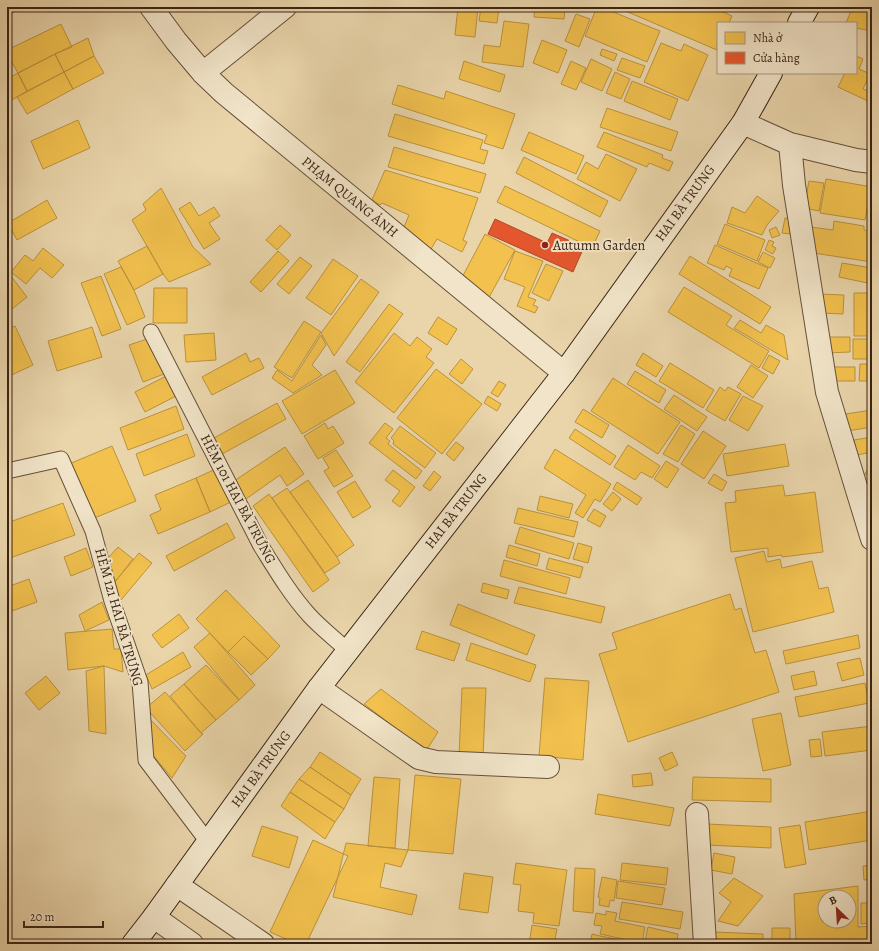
<svg xmlns="http://www.w3.org/2000/svg" width="879" height="951" font-family="Alegreya,serif">
	<style>
		.homes { fill: #f2c14e; stroke: #bb923d; fill-rule: evenodd }
		.shops { fill: #e4572e; stroke: #b14726 }
		.lines { fill: none; stroke-linecap: round; stroke-linejoin: round }
		.service-casing { stroke: #66503a; stroke-width: 17 }
		.minor-casing { stroke: #66503a; stroke-width: 24 }
		.tertiary-casing { stroke: #66503a; stroke-width: 24 }
		.secondary-casing { stroke: #3a2315; stroke-width: 24 }
		.service { stroke: #f1e4c8; stroke-width: 15 }
		.minor { stroke: #f1e4c8; stroke-width: 22 }
		.tertiary { stroke: #f1e4c8; stroke-width: 22 }
		.secondary { stroke: #f1e4c8; stroke-width: 22 }
		.poi-dot { fill: #8f2418; stroke: #f1e4c8; stroke-width: 1.5 }
		.labels { text-anchor: middle; dominant-baseline: central; stroke-width: 4; stroke-linejoin: round; paint-order: stroke }
		.street-label { font-size: 14px; fill: #3a2315; stroke: #f1e4c8 }
		.poi-label { font-size: 14px; fill: #3a2315; stroke: #f1e4c8; text-anchor: start }
	</style>
	<rect width="100%" height="100%" fill="#ead5ab"/>
	<filter id="stains"><feTurbulence type="fractalNoise" baseFrequency=".005" numOctaves="4"/><feColorMatrix values="0 0 0 0 .2 0 0 0 0 .09 0 0 0 0 .02 0 0 0 .5 -.17"/></filter>
	<radialGradient id="worn" r=".72"><stop offset=".6" stop-color="#630" stop-opacity="0"/><stop offset="1" stop-color="#630" stop-opacity=".3"/></radialGradient>
	<path class="homes" d="M 7,7 L 25,7 L 9,14 L 7,10 Z
		M 458,7 L 478,7 L 475,37 L 455,35 Z
		M 481,7 L 499,7 L 497,23 L 479,21 Z
		M 535,7 L 565,7 L 564,19 L 534,17 Z
		M 568,7 L 590,7 L 590,10 L 568,9 Z
		M 597,7 L 601,7 L 660,31 L 647,62 L 585,36 Z
		M 616,7 L 712,7 L 732,16 L 729,23 L 718,23 L 717,50 Z
		M 846,7 L 872,7 L 872,31 L 856,28 L 856,23 L 846,23 L 851,11 L 845,8 Z
		M 576,14 L 590,19 L 579,47 L 565,41 Z
		M 504,21 L 529,24 L 523,67 L 482,62 L 484,45 L 500,47 Z
		M 61,24 L 72,47 L 55,54 L 18,73 L 7,54 L 7,50 Z
		M 88,38 L 94,56 L 64,72 L 55,54 Z
		M 542,40 L 567,50 L 558,73 L 533,63 Z
		M 661,43 L 681,51 L 684,44 L 708,55 L 688,101 L 644,82 Z
		M 602,49 L 617,54 L 614,61 L 600,55 Z
		M 55,54 L 64,72 L 27,91 L 18,73 Z
		M 94,56 L 104,73 L 73,89 L 64,72 Z
		M 856,56 L 863,59 L 859,69 L 870,74 L 863,89 L 872,93 L 872,103 L 838,87 L 845,73 L 856,73 Z
		M 622,58 L 645,66 L 640,78 L 617,70 Z
		M 591,59 L 612,69 L 602,91 L 581,82 Z
		M 464,61 L 505,75 L 500,92 L 459,79 Z
		M 571,61 L 586,68 L 576,90 L 561,84 Z
		M 64,72 L 73,89 L 27,114 L 17,97 Z
		M 615,72 L 630,79 L 621,99 L 606,93 Z
		M 18,73 L 27,91 L 7,103 L 7,79 Z
		M 632,81 L 678,99 L 670,120 L 624,101 Z
		M 398,85 L 444,99 L 446,91 L 515,114 L 503,149 L 484,143 L 487,135 L 392,104 Z
		M 607,108 L 678,132 L 671,151 L 600,127 Z
		M 395,114 L 483,140 L 480,149 L 488,151 L 484,164 L 388,136 Z
		M 78,120 L 90,148 L 43,169 L 31,141 Z
		M 529,132 L 584,156 L 576,174 L 521,150 Z
		M 604,132 L 663,155 L 662,158 L 673,162 L 669,171 L 649,163 L 647,167 L 597,147 Z
		M 394,147 L 486,174 L 480,193 L 388,167 Z
		M 606,154 L 637,169 L 620,201 L 577,179 L 586,162 L 598,169 Z
		M 524,157 L 608,201 L 600,217 L 516,173 Z
		M 385,170 L 478,198 L 463,240 L 467,242 L 462,252 L 437,239 L 431,249 L 401,234 L 409,215 L 382,203 L 380,205 L 372,200 Z
		M 826,179 L 872,187 L 872,199 L 869,198 L 865,220 L 820,213 Z
		M 809,181 L 824,183 L 819,211 L 804,208 Z
		M 505,186 L 600,231 L 592,248 L 497,202 Z
		M 161,188 L 193,247 L 211,264 L 169,282 L 163,274 L 132,220 L 146,210 L 143,204 Z
		M 757,196 L 779,211 L 767,225 L 762,235 L 727,223 L 732,207 L 745,213 Z
		M 47,200 L 57,218 L 17,240 L 8,223 Z
		M 190,202 L 199,216 L 214,207 L 220,216 L 209,223 L 220,239 L 204,249 L 179,209 Z
		M 785,218 L 794,220 L 792,234 L 782,233 Z
		M 834,221 L 864,226 L 864,230 L 868,231 L 868,226 L 872,227 L 872,262 L 807,252 L 811,227 L 833,230 Z
		M 725,224 L 765,240 L 757,261 L 717,244 Z
		M 280,225 L 291,235 L 277,250 L 266,240 Z
		M 776,227 L 780,235 L 772,238 L 769,230 Z
		M 485,234 L 515,250 L 487,301 L 458,285 Z
		M 769,240 L 774,242 L 772,246 L 776,248 L 773,254 L 765,250 Z
		M 715,245 L 768,268 L 759,289 L 729,276 L 732,269 L 726,266 L 724,270 L 707,263 Z
		M 147,246 L 163,274 L 134,290 L 118,261 Z
		M 43,248 L 64,265 L 52,278 L 40,268 L 26,284 L 11,272 L 25,255 L 33,261 Z
		M 278,251 L 289,261 L 261,292 L 250,282 Z
		M 515,251 L 543,261 L 528,297 L 536,300 L 533,305 L 538,307 L 535,313 L 517,306 L 525,287 L 504,279 Z
		M 763,252 L 775,258 L 770,268 L 758,262 Z
		M 690,256 L 771,307 L 760,324 L 679,274 Z
		M 300,257 L 312,266 L 289,294 L 277,284 Z
		M 333,259 L 358,276 L 331,315 L 306,298 Z
		M 842,263 L 872,268 L 872,284 L 839,277 Z
		M 546,264 L 563,271 L 549,301 L 532,293 Z
		M 121,267 L 134,290 L 145,317 L 127,325 L 104,274 Z
		M 7,271 L 27,297 L 7,313 Z
		M 101,276 L 121,329 L 102,336 L 81,283 Z
		M 361,279 L 379,292 L 334,356 L 321,333 Z
		M 684,287 L 732,316 L 726,325 L 769,351 L 759,368 L 668,312 Z
		M 154,288 L 187,288 L 187,323 L 153,323 Z
		M 854,293 L 872,293 L 872,336 L 854,336 Z
		M 821,294 L 844,295 L 843,314 L 820,313 Z
		M 389,304 L 403,314 L 360,372 L 346,362 Z
		M 438,317 L 457,329 L 447,345 L 428,333 Z
		M 740,320 L 761,333 L 766,325 L 784,335 L 788,360 L 734,328 Z
		M 304,321 L 321,332 L 292,378 L 274,367 Z
		M 15,326 L 33,365 L 7,377 L 7,329 Z
		M 92,327 L 102,357 L 57,371 L 48,341 Z
		M 214,333 L 216,360 L 186,362 L 184,335 Z
		M 394,333 L 410,346 L 417,337 L 432,349 L 426,357 L 434,363 L 394,413 L 355,382 Z
		M 159,335 L 172,371 L 143,382 L 129,345 Z
		M 321,335 L 326,345 L 312,365 L 322,375 L 293,393 L 272,378 L 277,370 L 292,381 Z
		M 826,337 L 850,337 L 850,352 L 827,353 Z
		M 853,339 L 872,339 L 872,359 L 853,359 Z
		M 246,353 L 250,362 L 259,358 L 264,368 L 212,395 L 202,377 Z
		M 643,353 L 663,366 L 656,377 L 636,365 Z
		M 769,355 L 780,361 L 773,374 L 762,368 Z
		M 461,359 L 473,369 L 462,384 L 449,374 Z
		M 670,363 L 714,390 L 703,408 L 659,381 Z
		M 860,364 L 872,364 L 872,381 L 859,381 Z
		M 751,365 L 768,376 L 753,398 L 737,387 Z
		M 834,367 L 855,367 L 855,381 L 834,381 Z
		M 436,369 L 482,404 L 442,454 L 397,418 Z
		M 335,370 L 355,403 L 302,434 L 282,401 Z
		M 635,371 L 666,390 L 659,403 L 627,384 Z
		M 170,374 L 180,394 L 145,412 L 135,392 Z
		M 613,378 L 680,422 L 658,454 L 591,411 Z
		M 499,381 L 506,385 L 498,397 L 491,393 Z
		M 720,387 L 725,391 L 728,387 L 741,394 L 725,421 L 706,410 Z
		M 674,395 L 707,417 L 697,431 L 664,409 Z
		M 488,396 L 501,404 L 497,411 L 484,403 Z
		M 743,396 L 763,406 L 748,431 L 729,420 Z
		M 277,403 L 286,419 L 222,454 L 214,438 Z
		M 176,406 L 184,429 L 128,450 L 120,428 Z
		M 583,409 L 609,425 L 602,438 L 575,422 Z
		M 872,410 L 872,427 L 841,432 L 839,415 Z
		M 325,423 L 328,429 L 333,426 L 344,443 L 318,459 L 304,436 Z
		M 385,423 L 393,429 L 386,438 L 390,441 L 388,444 L 422,471 L 416,479 L 369,443 Z
		M 681,425 L 695,434 L 678,462 L 663,454 Z
		M 400,426 L 436,453 L 425,468 L 393,444 L 394,441 L 391,438 Z
		M 575,429 L 616,456 L 610,465 L 569,438 Z
		M 703,431 L 726,446 L 704,479 L 681,464 Z
		M 187,434 L 195,456 L 144,476 L 136,454 Z
		M 872,437 L 872,452 L 857,455 L 854,440 Z
		M 456,442 L 464,448 L 454,461 L 446,454 Z
		M 785,444 L 789,466 L 727,476 L 723,454 Z
		M 628,445 L 660,466 L 652,478 L 641,472 L 635,480 L 614,467 Z
		M 112,446 L 136,501 L 92,519 L 69,464 Z
		M 285,447 L 304,474 L 287,486 L 280,475 L 246,499 L 234,481 Z
		M 555,449 L 611,484 L 600,502 L 595,499 L 583,518 L 575,513 L 586,495 L 544,468 Z
		M 336,450 L 353,476 L 334,487 L 324,471 L 329,468 L 323,458 Z
		M 666,461 L 679,469 L 667,488 L 654,479 Z
		M 870,465 L 872,466 L 872,477 L 865,474 Z
		M 218,468 L 233,501 L 210,512 L 196,478 Z
		M 393,470 L 415,487 L 400,507 L 392,501 L 400,491 L 385,480 Z
		M 434,471 L 441,477 L 430,491 L 423,486 Z
		M 714,474 L 727,482 L 722,491 L 708,483 Z
		M 196,478 L 210,512 L 158,534 L 150,515 L 161,510 L 155,495 Z
		M 308,480 L 354,545 L 337,557 L 290,492 Z
		M 355,481 L 371,507 L 353,518 L 337,492 Z
		M 617,482 L 642,498 L 637,505 L 613,489 Z
		M 783,485 L 785,496 L 815,492 L 823,552 L 782,557 L 782,555 L 768,557 L 768,548 L 731,552 L 725,503 L 736,502 L 735,491 Z
		M 287,488 L 337,557 L 340,563 L 325,573 L 272,498 Z
		M 613,492 L 621,499 L 612,511 L 603,504 Z
		M 269,494 L 329,580 L 313,592 L 253,506 Z
		M 540,496 L 573,504 L 569,518 L 537,510 Z
		M 63,503 L 75,535 L 7,559 L 7,523 Z
		M 518,508 L 578,522 L 574,537 L 514,523 Z
		M 594,509 L 606,516 L 600,527 L 587,520 Z
		M 227,523 L 235,538 L 174,571 L 166,556 Z
		M 520,527 L 574,543 L 569,559 L 515,543 Z
		M 578,543 L 592,547 L 588,563 L 573,559 Z
		M 509,545 L 540,554 L 537,566 L 506,557 Z
		M 118,547 L 133,559 L 114,583 L 98,569 Z
		M 86,548 L 93,567 L 71,576 L 64,557 Z
		M 764,551 L 767,562 L 780,559 L 782,568 L 812,561 L 819,589 L 828,587 L 834,612 L 753,632 L 735,558 Z
		M 139,553 L 152,563 L 121,600 L 108,590 Z
		M 549,558 L 583,567 L 580,578 L 546,569 Z
		M 504,560 L 570,578 L 566,594 L 500,576 Z
		M 29,579 L 37,602 L 9,612 L 7,605 L 7,587 Z
		M 483,583 L 509,590 L 507,599 L 481,592 Z
		M 519,587 L 605,607 L 601,623 L 514,603 Z
		M 226,590 L 280,646 L 268,659 L 244,636 L 228,652 L 196,619 Z
		M 730,594 L 735,610 L 741,608 L 755,653 L 766,650 L 779,692 L 628,742 L 599,654 L 617,649 L 612,633 Z
		M 102,602 L 109,620 L 85,631 L 79,615 Z
		M 458,604 L 535,635 L 527,655 L 450,625 Z
		M 179,614 L 189,628 L 162,648 L 152,635 Z
		M 112,629 L 114,649 L 121,649 L 123,672 L 104,666 L 68,670 L 65,633 Z
		M 422,631 L 460,644 L 454,661 L 416,649 Z
		M 210,633 L 255,685 L 239,700 L 194,647 Z
		M 858,635 L 860,648 L 786,664 L 783,651 Z
		M 244,636 L 268,659 L 251,675 L 228,652 Z
		M 471,643 L 536,665 L 530,682 L 466,660 Z
		M 183,652 L 191,667 L 152,689 L 146,675 Z
		M 860,658 L 864,675 L 842,681 L 837,663 Z
		M 206,665 L 239,700 L 216,720 L 184,684 Z
		M 104,666 L 106,734 L 89,731 L 86,671 Z
		M 814,671 L 817,685 L 794,690 L 791,676 Z
		M 46,676 L 60,693 L 39,710 L 25,693 Z
		M 545,678 L 589,681 L 583,760 L 539,756 Z
		M 865,683 L 869,703 L 799,717 L 795,697 Z
		M 184,684 L 216,720 L 201,733 L 170,696 Z
		M 462,688 L 486,688 L 483,757 L 459,756 Z
		M 381,689 L 438,732 L 426,751 L 364,704 Z
		M 165,692 L 201,733 L 203,734 L 185,751 L 146,708 Z
		M 781,713 L 791,765 L 763,771 L 752,719 Z
		M 145,714 L 186,756 L 172,778 L 147,748 Z
		M 872,726 L 872,750 L 825,756 L 822,732 Z
		M 820,739 L 822,756 L 811,757 L 809,740 Z
		M 320,752 L 361,779 L 351,795 L 310,767 Z
		M 672,752 L 678,765 L 665,771 L 659,758 Z
		M 310,767 L 351,795 L 344,809 L 299,779 Z
		M 651,773 L 653,785 L 633,787 L 632,775 Z
		M 415,775 L 461,779 L 453,854 L 408,850 Z
		M 374,777 L 400,779 L 395,848 L 368,846 Z
		M 693,777 L 771,779 L 771,802 L 692,800 Z
		M 299,779 L 344,809 L 335,822 L 290,792 Z
		M 290,792 L 335,822 L 325,839 L 281,806 Z
		M 598,794 L 674,808 L 670,826 L 595,814 Z
		M 872,811 L 872,840 L 809,850 L 805,822 Z
		M 707,824 L 771,827 L 771,848 L 706,845 Z
		M 800,825 L 806,864 L 785,868 L 779,828 Z
		M 262,826 L 298,837 L 289,868 L 252,856 Z
		M 313,840 L 348,856 L 306,944 L 297,944 L 270,932 Z
		M 346,843 L 408,850 L 401,867 L 385,863 L 380,887 L 417,895 L 412,915 L 333,897 Z
		M 714,853 L 735,857 L 732,874 L 711,870 Z
		M 516,863 L 567,870 L 559,926 L 533,923 L 534,913 L 518,911 L 521,885 L 513,884 Z
		M 622,863 L 668,868 L 666,885 L 620,880 Z
		M 872,865 L 872,879 L 864,880 L 863,866 Z
		M 575,868 L 595,869 L 593,913 L 573,911 Z
		M 464,873 L 493,877 L 488,913 L 459,909 Z
		M 602,877 L 617,880 L 614,901 L 610,900 L 609,907 L 599,905 L 600,898 L 598,897 Z
		M 734,878 L 763,896 L 738,926 L 718,921 L 731,902 L 719,893 Z
		M 618,881 L 665,888 L 662,905 L 616,898 Z
		M 869,884 L 872,884 L 872,923 L 861,924 L 861,903 L 871,903 Z
		M 858,886 L 858,927 L 872,926 L 872,941 L 796,943 L 794,894 ZM 825,897 L 849,897 L 849,921 L 825,921 Z
		M 622,902 L 683,912 L 680,929 L 619,919 Z
		M 606,911 L 617,913 L 615,921 L 645,927 L 642,943 L 600,934 L 602,926 L 594,925 L 596,913 L 606,915 Z
		M 532,925 L 557,929 L 554,944 L 529,944 Z
		M 648,927 L 678,934 L 677,940 L 687,942 L 687,944 L 660,944 L 645,941 Z
		M 772,928 L 790,928 L 790,944 L 772,944 Z
		M 714,932 L 763,934 L 763,944 L 713,944 Z
		M 592,934 L 600,936 L 644,944 L 590,944 Z"/>
	<path class="shops" d="M 495,219 L 547,243 L 552,233 L 584,247 L 573,272 L 488,234 Z"/>
	<g class="lines">
		<defs>
			<path id="service" d="M 151,332 L 261,546 C 276,570 290,594 309,615 C 321,628 335,639 348,651
				M 7,471 L 61,459 L 93,531 L 112,601 L 140,682 L 146,760 L 208,842"/>
			<path id="minor" d="M 151,7 L 176,41 L 203,73 L 224,93 L 564,373
				M 203,73 L 285,7
				M 743,123 L 790,144 L 856,160 L 872,162
				M 790,144 L 794,185 L 827,392 L 872,539
				M 319,688 L 403,747 L 419,758 L 436,762 L 548,767
				M 697,814 L 705,944"/>
			<path id="tertiary" d="M 177,885 L 263,944
				M 154,917 L 192,944"/>
			<path id="secondary" d="M 799,23 L 808,7
				M 133,944 L 154,917 L 319,688 L 564,373 L 743,123 L 771,73"/>
		</defs>
		<use href="#service" class="service-casing"/>
		<use href="#minor" class="minor-casing"/>
		<use href="#tertiary" class="tertiary-casing"/>
		<use href="#secondary" class="secondary-casing"/>
		<use href="#service" class="service"/>
		<use href="#minor" class="minor"/>
		<use href="#tertiary" class="tertiary"/>
		<use href="#secondary" class="secondary"/>
	</g>
	<circle class="poi-dot" cx="545" cy="245" r="4"/>
	<g class="labels">
		<g class="street-label">
			<text transform="translate(350 197) rotate(39)">PHẠM QUANG ẢNH</text>
			<text transform="translate(685 203) rotate(-54)">HAI BÀ TRƯNG</text>
			<text transform="translate(238 499) rotate(62)">HẺM 101 HAI BÀ TRƯNG</text>
			<text transform="translate(456 511) rotate(-52)">HAI BÀ TRƯNG</text>
			<text transform="translate(119 617) rotate(74)">HẺM 121 HAI BÀ TRƯNG</text>
			<text transform="translate(261 769) rotate(-54)">HAI BÀ TRƯNG</text>
		</g>
		<g class="poi-label">
			<text x="553" y="245">Autumn Garden</text>
		</g>
	</g>
	<rect width="879" height="951" fill="none" stroke="#ead5ab" stroke-width="24"/>
	<rect x="8" y="8" width="863" height="935" fill="none" stroke="#3a2315" stroke-width="2"/>
	<rect x="12" y="12" width="855" height="927" fill="none" stroke="#3a2315"/>
	<rect x="717" y="22" width="140" height="52" fill="#f1e4c8" stroke="#a89780"/>
	<rect x="725" y="32" width="20" height="12" fill="#f2c14e" stroke="#a89780"/>
	<text x="753" y="42" font-size="12" fill="#3a2315">Nhà ở</text>
	<rect x="725" y="52" width="20" height="12" fill="#e4572e" stroke="#a89780"/>
	<text x="753" y="62" font-size="12" fill="#3a2315">Cửa hàng</text>
	<g transform="translate(837 909) rotate(335)"><circle r="19" fill="#f1e4c8" stroke="#a89780"/>
	<path d="M0-3L7 15L0 10L-7 15Z" fill="#8f2418"/>
	<text y="-6" font-size="11" font-weight="bold" text-anchor="middle" fill="#3a2315">B</text>
	</g>
	<path d="M24 921v6h79v-6" fill="none" stroke="#3a2315" stroke-width="2"/>
	<text x="30" y="921" font-size="12" fill="#3a2315" stroke="#f1e4c8" stroke-width="3" paint-order="stroke">20 m</text>
	<rect width="100%" height="100%" filter="url(#stains)"/>
	<rect width="100%" height="100%" fill="url(#worn)"/>
</svg>
